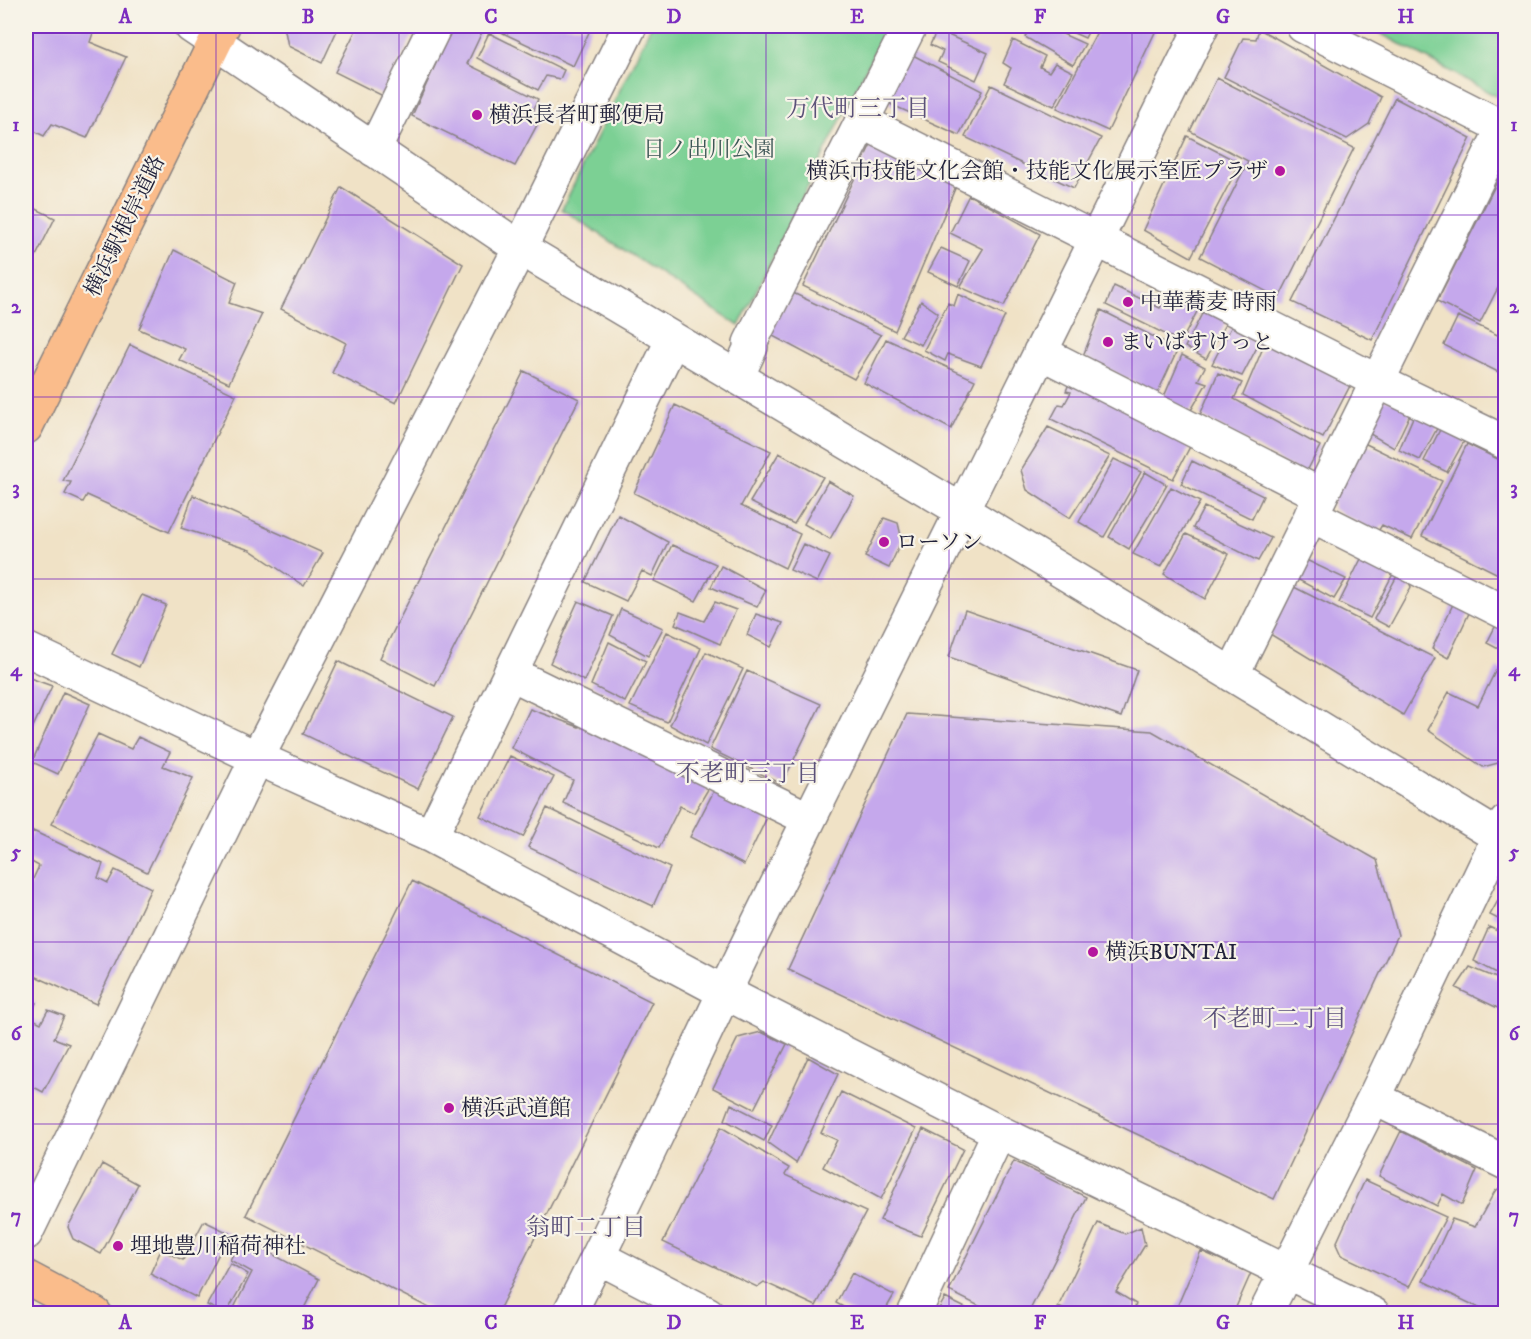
<svg xmlns="http://www.w3.org/2000/svg" width="1531" height="1339" font-family="'IM FELL DW Pica','Noto Serif JP',serif">
	<style>
		.green { fill: #7bd094; stroke: #4e7968; stroke-width: 1.5 }
		.building { fill: #c5a8ec }
		.lines { fill: none; stroke-linecap: round; stroke-linejoin: round }
		.minor-casing { stroke: #898280; stroke-width: 36 }
		.major-casing { stroke: #898280; stroke-width: 36 }
		.minor { stroke: #fff; stroke-width: 33 }
		.major { stroke: #fabc8b; stroke-width: 33 }
		.grid { fill: none; stroke: #7b2cbf; stroke-width: 1.5; stroke-opacity: 0.55 }
		.poi-dot { fill: #b5179e; stroke: #f7f3e8; stroke-width: 2 }
		.labels { text-anchor: middle; dominant-baseline: central; stroke-width: 4.5; stroke-linejoin: round; paint-order: stroke }
		.poi-label { font-size: 22px; fill: #22223b; stroke: #f7f3e8; text-anchor: start }
		.park-label { font-size: 22px; fill: #3d5656; stroke: #f7f3e8 }
		.street-label { font-size: 22px; fill: #22223b; stroke: #f7f3e8 }
		.neighbourhood-label { font-size: 24px; fill: #5b5179; stroke: #f7f3e8 }
		.neatline { fill: none; stroke: #7b2cbf; stroke-width: 2 }
		.grid-label { font-size: 20px; text-anchor: middle; font-weight: bold; fill: #7b2cbf }
	</style>
	<rect width="100%" height="100%" fill="#f7f3e8"/>
	<filter id="ink" filterUnits="userSpaceOnUse"><feTurbulence type="fractalNoise" baseFrequency=".0167" numOctaves="2"/><feDisplacementMap in="SourceGraphic" scale="12" xChannelSelector="R" yChannelSelector="G"/><feConvolveMatrix kernelMatrix="1 2 1 2 8 2 1 2 1" color-interpolation-filters="sRGB"/></filter>
	<filter id="wash" filterUnits="userSpaceOnUse"><feTurbulence type="fractalNoise" baseFrequency=".008" numOctaves="4" result="noise"/><feDisplacementMap in="SourceGraphic" scale="24" xChannelSelector="R" yChannelSelector="G"/><feGaussianBlur stdDeviation="1.35" result="paint"/><feColorMatrix in="noise" values="0 0 0 0 0 0 0 0 0 0 0 0 0 0 0 0 0 1.4 0 .05"/><feComposite in="paint" operator="in"/></filter>
	<g filter="url(#wash)">
		<rect width="100%" height="100%" fill="#f0e2c6"/>
		<path class="green" d="M 651,26 L 887,26 L 739,326 L 562,209 Z
			M 1367,26 L 1505,26 L 1505,101 Z"/>
		<g id="blocks">
			<path class="building" d="M 26,26 L 92,26 L 95,27 L 90,42 L 126,57 L 87,138 L 52,124 L 44,136 L 26,127 Z
				M 284,26 L 339,26 L 322,63 L 288,46 Z
				M 358,26 L 417,26 L 383,96 L 335,72 Z
				M 453,26 L 473,26 L 483,30 L 467,64 L 538,99 L 529,121 L 537,125 L 515,166 L 412,116 Z
				M 488,26 L 592,26 L 573,66 Z
				M 1031,26 L 1045,26 L 1085,44 L 1073,65 L 1025,37 Z
				M 1058,26 L 1091,26 L 1085,38 Z
				M 1100,26 L 1158,26 L 1108,131 L 1057,108 Z
				M 1259,29 L 1381,97 L 1369,124 L 1347,139 L 1224,77 L 1243,38 L 1256,39 Z
				M 937,30 L 988,53 L 976,80 L 938,62 L 943,51 L 930,45 Z
				M 489,33 L 564,70 L 560,79 L 546,76 L 538,90 L 477,58 Z
				M 1013,40 L 1045,56 L 1040,67 L 1049,72 L 1055,63 L 1073,72 L 1054,106 L 1004,83 L 1011,68 L 1003,63 Z
				M 909,53 L 982,91 L 959,135 L 890,104 L 887,94 Z
				M 1217,78 L 1354,148 L 1279,298 L 1200,257 L 1248,161 L 1190,131 Z
				M 991,85 L 1101,138 L 1074,188 L 965,137 Z
				M 1395,98 L 1471,138 L 1372,340 L 1292,302 Z
				M 1187,136 L 1240,163 L 1191,257 L 1143,230 Z
				M 874,138 L 959,179 L 895,331 L 803,286 Z
				M 1506,164 L 1506,272 L 1480,323 L 1437,301 Z
				M 341,187 L 463,264 L 396,403 L 332,373 L 346,343 L 281,309 Z
				M 969,195 L 1040,234 L 1004,306 L 960,287 L 983,249 L 950,233 Z
				M 26,204 L 55,218 L 36,256 L 26,252 Z
				M 941,248 L 970,261 L 958,286 L 928,272 Z
				M 174,250 L 237,282 L 229,303 L 262,314 L 229,383 L 179,360 L 185,349 L 139,329 Z
				M 1114,286 L 1160,308 L 1171,287 L 1202,302 L 1181,342 L 1106,305 Z
				M 791,292 L 881,335 L 854,379 L 769,334 Z
				M 958,294 L 1005,316 L 981,366 L 948,354 L 945,361 L 924,350 L 948,303 L 954,306 Z
				M 921,301 L 938,313 L 921,345 L 901,336 Z
				M 1206,306 L 1229,317 L 1206,359 L 1185,347 Z
				M 1101,310 L 1178,349 L 1157,394 L 1083,356 Z
				M 1458,316 L 1506,339 L 1506,376 L 1444,345 Z
				M 1235,320 L 1265,332 L 1242,376 L 1212,364 Z
				M 1268,336 L 1354,378 L 1323,438 L 1243,395 Z
				M 886,339 L 975,380 L 951,429 L 864,383 Z
				M 130,345 L 236,395 L 169,532 L 87,495 L 83,502 L 65,494 L 71,482 L 63,481 Z
				M 1182,355 L 1205,367 L 1198,380 L 1207,383 L 1190,412 L 1163,399 Z
				M 524,371 L 579,399 L 435,686 L 380,658 Z
				M 1218,373 L 1242,383 L 1234,399 L 1320,446 L 1305,475 L 1200,415 Z
				M 1071,379 L 1194,439 L 1173,479 L 1051,419 L 1059,404 L 1064,405 L 1071,392 L 1066,391 Z
				M 1381,399 L 1414,406 L 1394,448 L 1365,431 Z
				M 675,405 L 771,451 L 741,506 L 800,534 L 785,568 L 634,493 Z
				M 1417,408 L 1441,421 L 1420,460 L 1399,450 Z
				M 1444,422 L 1468,434 L 1447,472 L 1424,461 Z
				M 1048,427 L 1110,456 L 1070,518 L 1027,490 L 1021,470 Z
				M 1362,442 L 1442,481 L 1412,539 L 1382,525 L 1377,533 L 1334,509 L 1333,495 Z
				M 1467,444 L 1506,463 L 1506,578 L 1422,536 Z
				M 779,453 L 823,477 L 794,524 L 750,502 Z
				M 1114,459 L 1141,472 L 1104,537 L 1079,522 Z
				M 1192,461 L 1263,496 L 1252,519 L 1181,484 Z
				M 1145,472 L 1167,485 L 1129,549 L 1109,537 Z
				M 828,481 L 854,496 L 830,539 L 804,524 Z
				M 1171,487 L 1200,502 L 1161,567 L 1133,554 Z
				M 193,495 L 323,553 L 304,586 L 250,550 L 181,528 Z
				M 1204,507 L 1271,538 L 1258,561 L 1193,528 Z
				M 618,515 L 668,542 L 652,576 L 642,571 L 626,601 L 585,582 Z
				M 884,518 L 898,523 L 902,540 L 889,568 L 865,557 Z
				M 1186,534 L 1229,554 L 1205,599 L 1164,574 Z
				M 803,544 L 830,556 L 817,582 L 790,570 Z
				M 672,545 L 716,564 L 696,601 L 654,581 Z
				M 1364,553 L 1396,568 L 1370,618 L 1339,603 Z
				M 1302,558 L 1346,579 L 1334,599 L 1293,577 Z
				M 721,566 L 766,590 L 757,607 L 711,587 Z
				M 1397,576 L 1408,580 L 1411,587 L 1389,627 L 1374,619 Z
				M 1290,585 L 1435,658 L 1403,715 L 1265,631 Z
				M 142,595 L 166,605 L 139,667 L 112,654 Z
				M 578,601 L 613,616 L 584,681 L 550,663 Z
				M 715,602 L 736,610 L 720,644 L 675,624 L 680,612 L 704,621 Z
				M 1454,602 L 1470,611 L 1448,658 L 1432,649 Z
				M 621,609 L 663,628 L 648,656 L 610,635 Z
				M 965,610 L 1137,670 L 1121,717 L 949,657 Z
				M 756,614 L 783,623 L 771,647 L 747,635 Z
				M 1498,621 L 1506,624 L 1506,653 L 1487,643 Z
				M 667,632 L 701,648 L 667,722 L 630,706 Z
				M 609,642 L 646,661 L 625,702 L 591,685 Z
				M 706,652 L 743,669 L 706,745 L 670,725 Z
				M 338,661 L 453,717 L 418,789 L 303,734 Z
				M 1497,668 L 1506,671 L 1506,761 L 1483,767 L 1428,730 L 1449,692 L 1478,706 Z
				M 747,671 L 821,704 L 782,784 L 710,749 Z
				M 27,677 L 52,686 L 26,742 L 26,681 Z
				M 63,692 L 90,704 L 58,774 L 32,762 Z
				M 530,709 L 579,727 L 586,718 L 710,786 L 694,813 L 680,806 L 659,848 L 563,803 L 573,780 L 511,748 Z
				M 907,714 L 1152,731 L 1377,860 L 1398,935 L 1274,1199 L 788,969 Z
				M 98,734 L 131,749 L 138,737 L 170,752 L 163,766 L 193,778 L 147,872 L 51,824 Z
				M 510,756 L 554,777 L 523,837 L 480,816 Z
				M 716,787 L 770,811 L 744,865 L 690,837 Z
				M 547,808 L 670,868 L 653,906 L 528,847 Z
				M 33,831 L 103,864 L 98,878 L 108,883 L 115,870 L 151,888 L 96,1004 L 26,972 L 26,894 L 39,866 L 26,859 L 26,845 Z
				M 412,881 L 652,1002 L 497,1314 L 441,1314 L 246,1215 Z
				M 1506,897 L 1506,923 L 1490,915 L 1499,899 Z
				M 1489,927 L 1506,935 L 1506,978 L 1474,961 Z
				M 1470,967 L 1506,982 L 1506,1012 L 1456,988 Z
				M 26,999 L 36,1003 L 29,1017 L 41,1023 L 48,1010 L 64,1016 L 54,1038 L 69,1044 L 43,1092 L 26,1083 Z
				M 761,1032 L 787,1044 L 754,1109 L 713,1088 L 738,1038 Z
				M 808,1057 L 838,1074 L 796,1163 L 768,1143 Z
				M 841,1092 L 916,1129 L 881,1199 L 823,1167 L 837,1140 L 821,1133 Z
				M 731,1104 L 772,1125 L 764,1141 L 725,1120 Z
				M 721,1127 L 789,1168 L 785,1175 L 866,1212 L 816,1306 L 764,1282 L 757,1287 L 663,1242 Z
				M 923,1129 L 963,1149 L 921,1236 L 880,1220 Z
				M 1401,1131 L 1477,1170 L 1462,1205 L 1443,1194 L 1437,1206 L 1379,1176 Z
				M 1014,1161 L 1086,1197 L 1028,1314 L 995,1314 L 949,1291 Z
				M 102,1164 L 138,1184 L 101,1254 L 73,1239 L 68,1227 Z
				M 1365,1180 L 1446,1217 L 1409,1287 L 1341,1255 L 1336,1244 Z
				M 1503,1186 L 1506,1187 L 1506,1292 L 1494,1314 L 1492,1314 L 1423,1281 L 1452,1219 L 1475,1227 L 1495,1191 Z
				M 204,1221 L 229,1233 L 197,1298 L 150,1274 L 161,1250 L 183,1260 Z
				M 1098,1223 L 1125,1234 L 1141,1227 L 1145,1245 L 1116,1292 L 1136,1304 L 1132,1314 L 1063,1314 L 1065,1310 L 1058,1307 Z
				M 242,1238 L 319,1279 L 301,1314 L 231,1314 L 252,1272 L 230,1260 Z
				M 1201,1251 L 1251,1273 L 1233,1314 L 1174,1314 Z
				M 230,1263 L 248,1274 L 226,1314 L 207,1305 Z
				M 852,1273 L 894,1295 L 883,1314 L 856,1314 L 836,1303 Z
				M 945,1298 L 978,1314 L 936,1314 Z"/>
		</g>
	</g>
	<g filter="url(#ink)">
		<use href="#blocks" fill-opacity="0" stroke="#898280" stroke-width="1.5"/>
		<g class="lines">
			<defs>
				<path id="minor" d="M 191,26 L 520,248 L 961,510 L 1506,841
					M 1303,26 L 1506,129
					M 863,122 L 1377,381 L 1506,443
					M 374,150 L 435,26
					M 1040,352 L 1321,495
					M 737,377 L 751,347 L 750,343 L 910,26
					M 1311,515 L 1506,613
					M 26,649 L 257,758 L 431,836 L 724,992 L 999,1132 L 1373,1314
					M 510,673 L 809,819
					M 1232,675 L 1503,128
					M 431,836 L 673,339
					M 1374,1098 L 1506,1163
					M 26,1233 L 257,758 L 520,248 L 630,26
					M 598,1257 L 708,1314
					M 569,1314 C 633,1190 690,1062 751,937 C 901,633 1051,329 1202,26
					M 914,1314 L 999,1132
					M 1265,1314 L 1374,1098 L 1506,822"/>
				<path id="major" d="M 26,427 L 223,26
					M 26,1277 L 95,1314"/>
			</defs>
			<use href="#minor" class="minor-casing"/>
			<use href="#major" class="major-casing"/>
			<use href="#minor" class="minor"/>
			<use href="#major" class="major"/>
		</g>
	</g>
	<path class="grid" d="M 216,26 L 216,1314M 399,26 L 399,1314M 582,26 L 582,1314M 766,26 L 766,1314M 949,26 L 949,1314M 1132,26 L 1132,1314M 1315,26 L 1315,1314M 26,215 L 1506,215M 26,397 L 1506,397M 26,579 L 1506,579M 26,760 L 1506,760M 26,942 L 1506,942M 26,1124 L 1506,1124"/>
	<g class="poi-dot">
		<circle cx="477" cy="115" r="6"/>
		<circle cx="1280" cy="171" r="6"/>
		<circle cx="1128" cy="302" r="6"/>
		<circle cx="1108" cy="342" r="6"/>
		<circle cx="884" cy="542" r="6"/>
		<circle cx="1093" cy="952" r="6"/>
		<circle cx="449" cy="1108" r="6"/>
		<circle cx="118" cy="1246" r="6"/>
	</g>
	<g class="labels">
		<g class="poi-label">
			<text x="489" y="115">横浜長者町郵便局</text>
			<text x="1268" y="171" text-anchor="end">横浜市技能文化会館・技能文化展示室匠プラザ</text>
			<text x="1140" y="302">中華蕎麦 時雨</text>
			<text x="1120" y="342">まいばすけっと</text>
			<text x="896" y="542">ローソン</text>
			<text x="1105" y="952">横浜BUNTAI</text>
			<text x="461" y="1108">横浜武道館</text>
			<text x="130" y="1246">埋地豊川稲荷神社</text>
		</g>
		<g class="park-label">
			<text x="709" y="149">日ノ出川公園</text>
		</g>
		<g class="street-label">
			<text transform="translate(125 226) rotate(-64)">横浜駅根岸道路</text>
		</g>
		<g class="neighbourhood-label">
			<text x="858" y="109">万代町三丁目</text>
			<text x="748" y="774">不老町三丁目</text>
			<text x="1275" y="1019">不老町二丁目</text>
			<text x="586" y="1228">翁町二丁目</text>
		</g>
	</g>
	<rect width="1531" height="1339" fill="none" stroke="#f7f3e8" stroke-width="66"/>
	<rect x="33" y="33" width="1465" height="1273" class="neatline"/>
	<g class="grid-label">
		<text x="125" y="23">A</text>
		<text x="308" y="23">B</text>
		<text x="491" y="23">C</text>
		<text x="674" y="23">D</text>
		<text x="857" y="23">E</text>
		<text x="1040" y="23">F</text>
		<text x="1223" y="23">G</text>
		<text x="1406" y="23">H</text>
		<text x="16" y="131">1</text>
		<text x="1514" y="131">1</text>
		<text x="16" y="313">2</text>
		<text x="1514" y="313">2</text>
		<text x="16" y="494">3</text>
		<text x="1514" y="494">3</text>
		<text x="16" y="676">4</text>
		<text x="1514" y="676">4</text>
		<text x="16" y="858">5</text>
		<text x="1514" y="858">5</text>
		<text x="16" y="1040">6</text>
		<text x="1514" y="1040">6</text>
		<text x="16" y="1222">7</text>
		<text x="1514" y="1222">7</text>
		<text x="125" y="1329">A</text>
		<text x="308" y="1329">B</text>
		<text x="491" y="1329">C</text>
		<text x="674" y="1329">D</text>
		<text x="857" y="1329">E</text>
		<text x="1040" y="1329">F</text>
		<text x="1223" y="1329">G</text>
		<text x="1406" y="1329">H</text>
	</g>
</svg>
